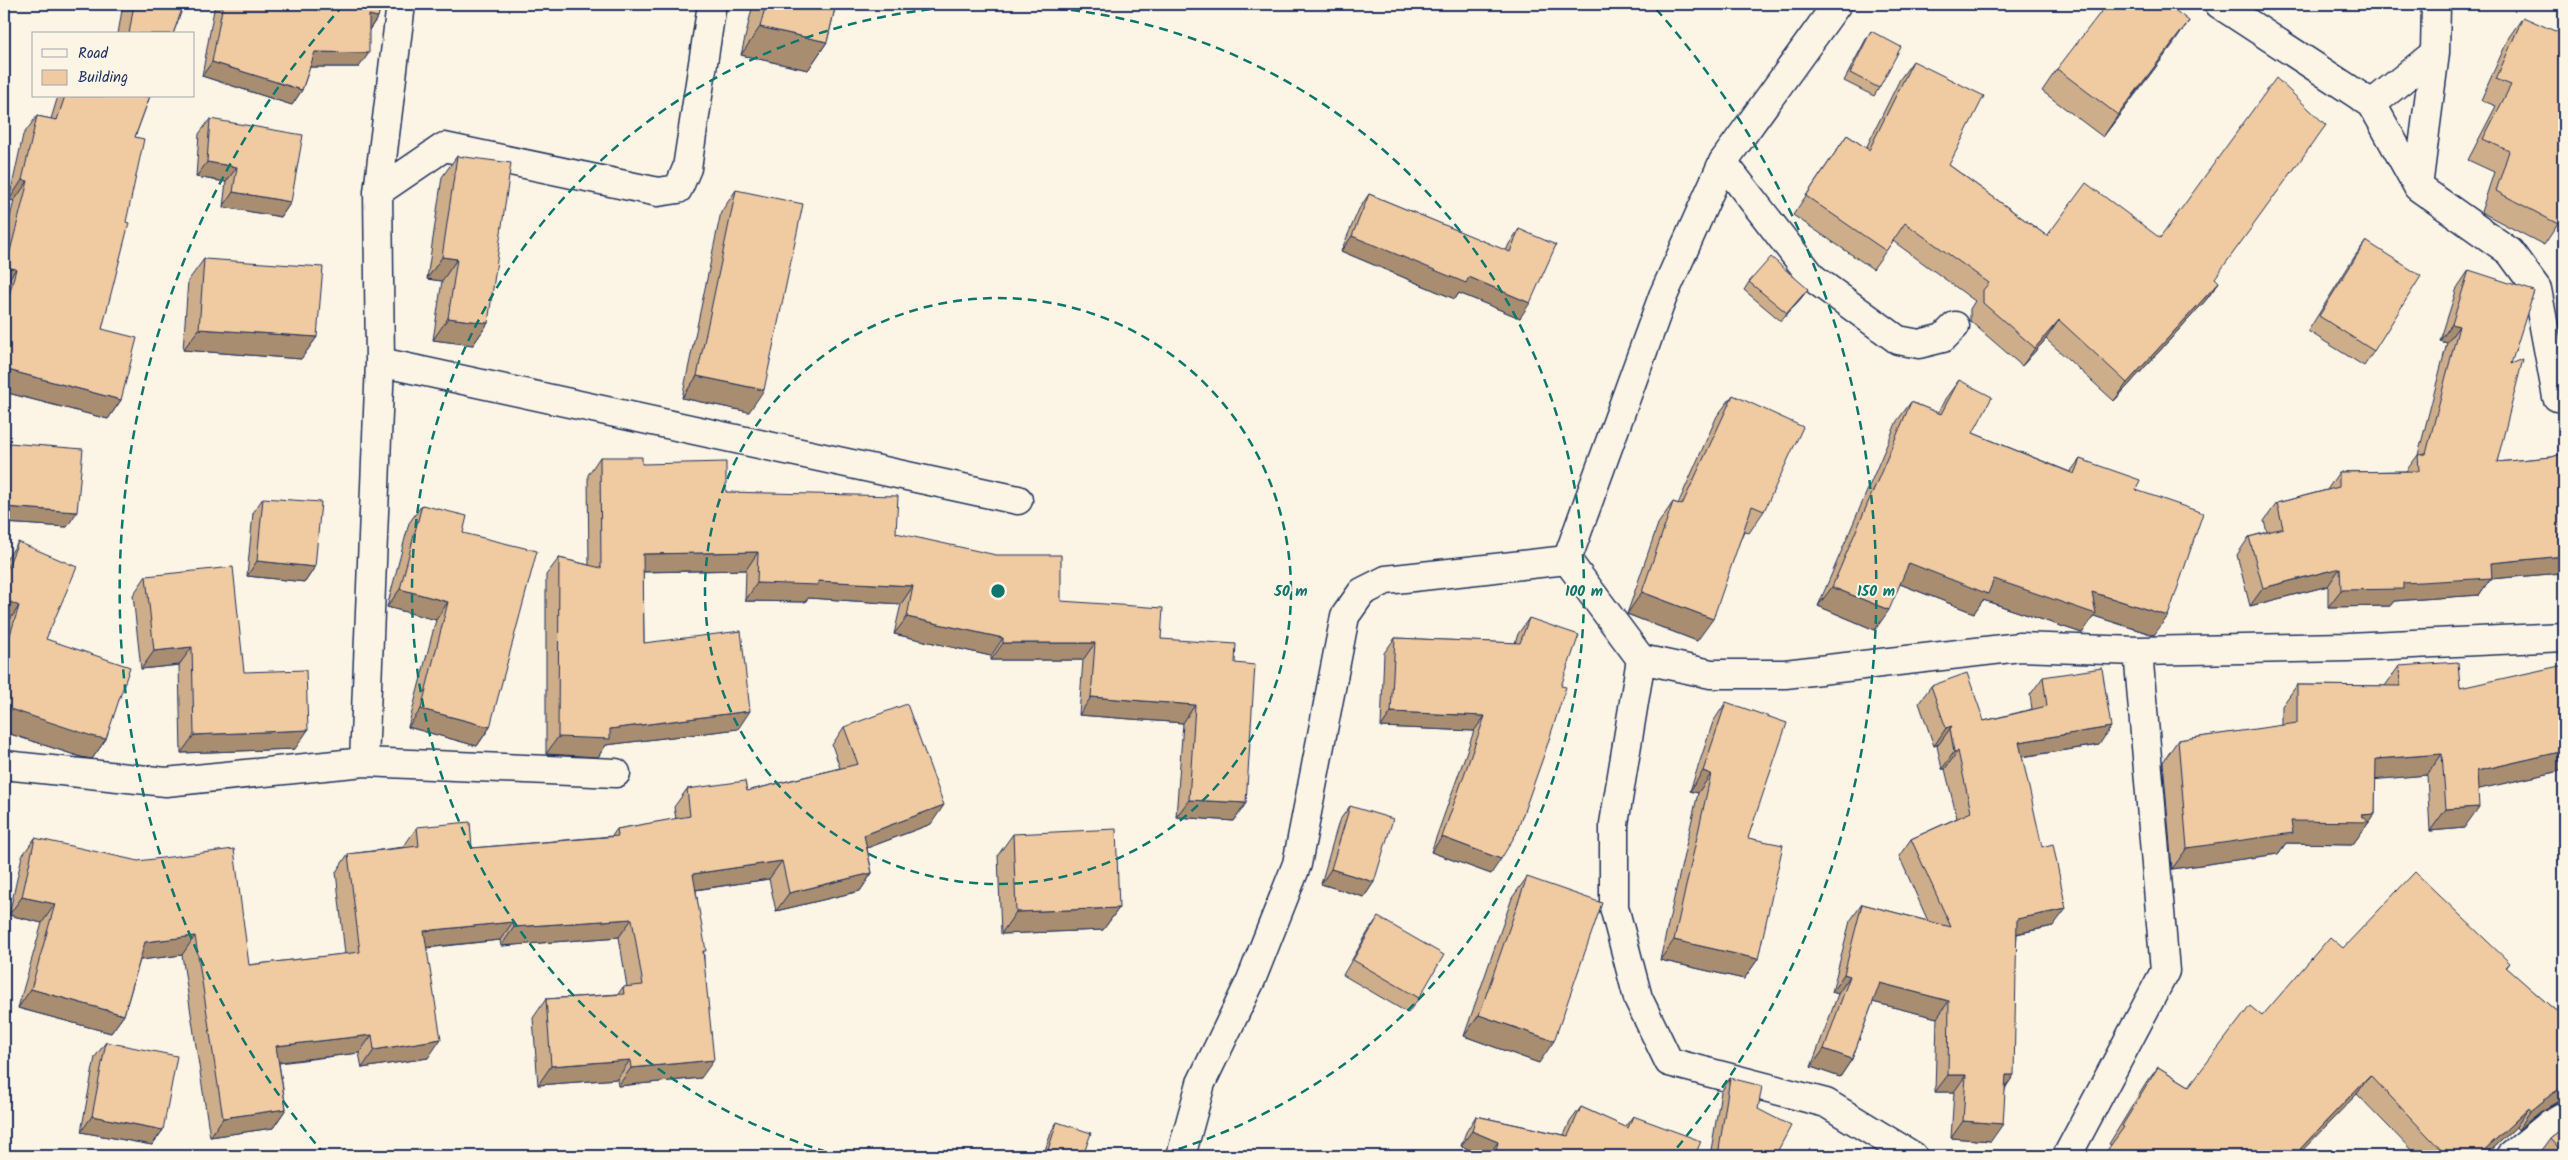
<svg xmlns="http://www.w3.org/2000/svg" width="2568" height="1160" font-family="Kalam,sans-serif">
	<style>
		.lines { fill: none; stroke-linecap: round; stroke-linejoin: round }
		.minor-casing { stroke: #1b2f5e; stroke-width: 31 }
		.minor { stroke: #fcf5e5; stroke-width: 28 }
		.wall { fill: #ceae8a; stroke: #1b2f5e }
		.shaded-wall { fill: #a88d70; stroke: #1b2f5e }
		.building { fill: #f0caa0; stroke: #1b2f5e }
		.ring { fill: none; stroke: #0f766e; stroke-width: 2.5; stroke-dasharray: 9 6 }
		.centre { fill: #0f766e; stroke: #fcf5e5; stroke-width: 2.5 }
		.ring-label { font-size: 15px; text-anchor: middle; font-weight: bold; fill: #0f766e; stroke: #fcf5e5; stroke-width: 4; stroke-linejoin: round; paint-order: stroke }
	</style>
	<rect width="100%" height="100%" fill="#fcf5e5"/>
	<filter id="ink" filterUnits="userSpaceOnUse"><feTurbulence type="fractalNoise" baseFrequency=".02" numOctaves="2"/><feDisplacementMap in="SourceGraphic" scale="10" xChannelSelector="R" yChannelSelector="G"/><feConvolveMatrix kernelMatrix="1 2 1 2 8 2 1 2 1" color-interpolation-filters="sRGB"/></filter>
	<g filter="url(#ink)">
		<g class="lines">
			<defs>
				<path id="minor" d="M 2219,4 L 2372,104 L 2418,187
					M 2436,4 L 2435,53 L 2418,187 L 2510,252 L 2537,289 L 2557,397
					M 2372,104 L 2435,53
					M 1723,162 L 1813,278 L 1898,340 L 1919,344 L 1943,338 L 1955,326
					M 378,192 L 444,147 L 658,192 L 678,189 L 687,168 L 712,4
					M 380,362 L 1018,500
					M 1567,560 L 1641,659 L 1614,824 L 1614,907 L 1638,998 L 1669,1062 L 1826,1103 L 1913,1156
					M 1567,560 L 1663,296 L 1723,162 L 1837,4
					M 1641,659 L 1711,674 L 1785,674 L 2020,647 L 2138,651 L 2348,647 L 2564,637
					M 364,762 L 616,773
					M 4,765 L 166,782 L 364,762 L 380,362 L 378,192 L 401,4
					M 1181,1156 L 1201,1083 L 1251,980 L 1297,864 L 1345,616 L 1362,592 L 1386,580 L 1567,560
					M 2067,1156 L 2165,971 L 2138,651
					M 2511,1156 L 2550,1124 L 2564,1116"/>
			</defs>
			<use href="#minor" class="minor-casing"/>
			<use href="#minor" class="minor"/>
		</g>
		<path class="wall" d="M 123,4 L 184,4 L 173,34 L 118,34 Z
			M 215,4 L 381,4 L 378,17 L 369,30 L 359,67 L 310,67 L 302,90 L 292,105 L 202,76 Z
			M 753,4 L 836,4 L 827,42 L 808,70 L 741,55 Z
			M 2523,17 L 2558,224 L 2544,245 L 2481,212 L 2494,172 L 2468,160 L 2496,106 L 2481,100 L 2509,37 Z
			M 1871,31 L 1879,88 L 1874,96 L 1844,81 L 1866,39 Z
			M 2174,43 L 2103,137 L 2042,91 L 2057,69 Z
			M 1913,61 L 1949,165 L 2047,236 L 2160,238 L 2219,282 L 2206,300 L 2114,401 L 2046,339 L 2022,366 L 1970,321 L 1970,309 L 1975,301 L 1893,241 L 1873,269 L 1793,215 L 1847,135 L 1866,148 L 1900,79 Z
			M 58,96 L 150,96 L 135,137 L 102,329 L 121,400 L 108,419 L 4,392 L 4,241 L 14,201 L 9,200 L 23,135 L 37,116 L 51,119 Z
			M 210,119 L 291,202 L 281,217 L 223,207 L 226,182 L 196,177 L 199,134 Z
			M 457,156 L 488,323 L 473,345 L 433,340 L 442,281 L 427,279 L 442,177 Z
			M 736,190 L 749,412 L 682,398 L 721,212 Z
			M 1369,194 L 1506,251 L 1509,244 L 1519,229 L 1520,318 L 1459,293 L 1455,299 L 1341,251 L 1359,209 Z
			M 2366,241 L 2374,351 L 2364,366 L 2308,331 L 2355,256 Z
			M 204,259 L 317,337 L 301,359 L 183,350 L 188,281 Z
			M 2469,270 L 2511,364 L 2497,462 L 2552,457 L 2564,453 L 2564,585 L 2562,573 L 2490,579 L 2479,595 L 2394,601 L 2390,606 L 2328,607 L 2328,586 L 2250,606 L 2237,555 L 2249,537 L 2267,532 L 2264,521 L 2277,503 L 2327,490 L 2339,472 L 2406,471 L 2418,455 L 2447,343 L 2440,341 L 2457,288 Z
			M 1749,282 L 1808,289 L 1802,297 L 1781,321 L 1744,290 Z
			M 1959,380 L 1973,433 L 2070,472 L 2080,459 L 2136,490 L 2154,635 L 2094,616 L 2082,633 L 1983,600 L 1974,613 L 1900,584 L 1875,630 L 1818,606 L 1897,421 L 1911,402 L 1938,413 L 1945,399 Z
			M 1733,395 L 1764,511 L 1749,533 L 1744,531 L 1697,641 L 1627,614 L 1658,524 L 1673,502 L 1678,504 L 1717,416 Z
			M 9,443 L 67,527 L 4,523 L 4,451 Z
			M 600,457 L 642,464 L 726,492 L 896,533 L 1061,601 L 1161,639 L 1235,663 L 1246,803 L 1234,821 L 1176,817 L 1183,723 L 1079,715 L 1083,660 L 991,660 L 991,656 L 894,634 L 901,604 L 808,598 L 805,602 L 745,601 L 746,570 L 643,572 L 644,643 L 738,729 L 606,745 L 598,757 L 546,754 L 546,575 L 559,558 L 589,565 L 588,475 Z
			M 263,498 L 315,567 L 305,582 L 247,576 L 253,513 Z
			M 422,505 L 463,533 L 490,727 L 477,746 L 408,727 L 436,620 L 387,607 L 409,523 Z
			M 18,542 L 46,639 L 106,739 L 92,759 L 81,757 L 4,732 L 4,631 L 6,626 L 4,625 L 4,563 Z
			M 146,576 L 244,672 L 295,749 L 181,753 L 179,665 L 141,669 L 133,595 Z
			M 1529,618 L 1491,874 L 1431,852 L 1474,731 L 1381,727 L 1384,653 L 1395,638 L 1515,643 L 1518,634 Z
			M 2399,666 L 2460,688 L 2564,770 L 2478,789 L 2464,828 L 2430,831 L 2427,775 L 2375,779 L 2375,814 L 2353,844 L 2286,843 L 2278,854 L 2172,869 L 2163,762 L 2178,740 L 2282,726 L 2282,706 L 2297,685 L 2385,686 Z
			M 2043,677 L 2099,745 L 2022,757 L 2053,926 L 2017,934 L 2006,1087 L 1991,1141 L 1951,1138 L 1954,1092 L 1935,1092 L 1937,1018 L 1873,1002 L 1852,1059 L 1840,1077 L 1811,1067 L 1838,994 L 1832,992 L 1850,921 L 1862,904 L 1928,921 L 1899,856 L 1911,839 L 1957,818 L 1945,769 L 1942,769 L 1937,746 L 1939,744 L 1934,746 L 1919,703 L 1931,686 L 1984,721 L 2032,709 L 2030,695 Z
			M 1726,702 L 1748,838 L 1758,959 L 1744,979 L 1660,960 L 1698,793 L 1690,791 L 1713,722 Z
			M 844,727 L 931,824 L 867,848 L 872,873 L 860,891 L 776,911 L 769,879 L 696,890 L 704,955 L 701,1078 L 618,1086 L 617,1079 L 538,1085 L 533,1018 L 546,999 L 618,994 L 623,987 L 627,987 L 619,937 L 501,946 L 500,940 L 427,948 L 428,1058 L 362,1068 L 359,1053 L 279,1063 L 286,1109 L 273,1128 L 210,1137 L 182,955 L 140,960 L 124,1015 L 111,1033 L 18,1008 L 42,923 L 9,915 L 22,856 L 35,838 L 249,965 L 345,954 L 336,872 L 348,854 L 404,847 L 404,846 L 417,827 L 472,848 L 612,836 L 617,829 L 676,819 L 674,807 L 687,789 L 747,791 L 840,768 L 832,745 Z
			M 1350,806 L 1374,882 L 1364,897 L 1321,884 L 1339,821 Z
			M 1013,834 L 1119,908 L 1103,930 L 1001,934 L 998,855 Z
			M 1527,877 L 1539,1063 L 1464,1036 L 1512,898 Z
			M 1378,917 L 1419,998 L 1408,1013 L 1343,975 L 1368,932 Z
			M 2343,948 L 2510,963 L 2506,968 L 2556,1011 L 2564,1004 L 2564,1101 L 2557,1102 L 2540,1112 L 2518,1130 L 2516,1127 L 2485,1156 L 2417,1156 L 2357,1094 L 2111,1145 L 2109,1144 L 2145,1085 L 2158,1067 L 2189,1086 L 2262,1016 Z
			M 106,1042 L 163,1130 L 152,1145 L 81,1132 L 95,1057 Z
			M 1730,1078 L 1758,1109 L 1775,1156 L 1710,1156 L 1721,1092 Z
			M 1581,1107 L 1625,1127 L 1633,1116 L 1695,1156 L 1485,1156 L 1461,1146 L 1466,1132 L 1476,1116 L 1564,1135 L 1570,1122 Z
			M 1057,1122 L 1083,1156 L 1043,1156 L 1052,1130 Z
			M 2564,1127 L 2564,1156 L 2542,1156 L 2539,1153 L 2550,1138 Z"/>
		<path class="shaded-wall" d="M 369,15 L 378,17 L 368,31 Z
			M 2189,21 L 2174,43 L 2103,137 L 2118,115 Z
			M 760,27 L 827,42 L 808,70 L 741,55 Z
			M 315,52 L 369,53 L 359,67 L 305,67 Z
			M 212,62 L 302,90 L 292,105 L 202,76 Z
			M 207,162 L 237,167 L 226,182 L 196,177 Z
			M 22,180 L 28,181 L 14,201 L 9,200 Z
			M 233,192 L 291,202 L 281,217 L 223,207 Z
			M 1352,236 L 1469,277 L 1530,303 L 1520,318 L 1459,293 L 1455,299 L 1341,251 Z
			M 442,257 L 457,259 L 442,281 L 427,279 Z
			M 6,267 L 16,269 L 4,286 L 4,270 Z
			M 2219,282 L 2206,300 L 2114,401 L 2127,383 Z
			M 1808,289 L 1802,297 L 1781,321 L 1787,313 Z
			M 448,318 L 488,323 L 473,345 L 433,340 Z
			M 2059,320 L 2046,339 L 2022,366 L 2035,348 Z
			M 2452,324 L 2459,326 L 2447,343 L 2440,341 Z
			M 199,329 L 317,337 L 301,359 L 183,350 Z
			M 4,369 L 121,400 L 108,419 L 4,392 Z
			M 697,376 L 764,390 L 749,412 L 682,398 Z
			M 4,507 L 77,512 L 67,527 L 4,523 Z
			M 758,552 L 746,570 L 631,572 L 643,554 Z
			M 2564,556 L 2564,569 L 2562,573 L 2490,579 L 2479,595 L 2394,601 L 2390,606 L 2328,607 L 2341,590 L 2403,583 L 2491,563 Z
			M 257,561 L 315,567 L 305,582 L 247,576 Z
			M 1909,563 L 1994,579 L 2092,592 L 2168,616 L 2154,635 L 2094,616 L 2082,633 L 1983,600 L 1974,613 L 1895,582 Z
			M 2340,568 L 2328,586 L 2250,606 L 2263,588 Z
			M 818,581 L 913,586 L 901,604 L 808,598 L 805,602 L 745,601 L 757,583 Z
			M 1832,587 L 1889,610 L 1875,630 L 1818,606 Z
			M 400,589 L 448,602 L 436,620 L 387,607 Z
			M 1642,592 L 1713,619 L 1697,641 L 1627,614 Z
			M 4,599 L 19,606 L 6,626 L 4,625 Z
			M 907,617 L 1003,638 L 991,656 L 894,634 Z
			M 1003,643 L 1095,643 L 1083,660 L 991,660 Z
			M 192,647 L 179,665 L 141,669 L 154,651 Z
			M 1091,697 L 1195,705 L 1183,723 L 1079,715 Z
			M 4,707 L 106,739 L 92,759 L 81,757 L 4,732 Z
			M 421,709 L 490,727 L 477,746 L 408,727 Z
			M 750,711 L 738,729 L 606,745 L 598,757 L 546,754 L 558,737 L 610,729 Z
			M 1391,712 L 1485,716 L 1474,731 L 1381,727 Z
			M 1952,726 L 1939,744 L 1934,746 L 1946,728 Z
			M 2111,727 L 2099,745 L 2007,759 L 2019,742 Z
			M 308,730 L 295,749 L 181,753 L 194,735 Z
			M 1958,751 L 1945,769 L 1942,769 L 1954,752 Z
			M 2564,751 L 2564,770 L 2462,793 L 2477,771 Z
			M 2442,754 L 2427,775 L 2360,781 L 2376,759 Z
			M 1703,771 L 1711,774 L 1698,793 L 1690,791 Z
			M 1189,800 L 1246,803 L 1234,821 L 1176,817 Z
			M 944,805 L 931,824 L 851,854 L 864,835 Z
			M 2479,807 L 2464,828 L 2430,831 L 2446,809 Z
			M 2375,814 L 2353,844 L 2286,843 L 2278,854 L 2172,869 L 2187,848 L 2291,821 Z
			M 1442,837 L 1501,859 L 1491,874 L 1431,852 Z
			M 782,861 L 769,879 L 680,892 L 693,874 Z
			M 1331,869 L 1374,882 L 1364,897 L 1321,884 Z
			M 872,873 L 860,891 L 776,911 L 789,893 Z
			M 22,897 L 55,904 L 42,923 L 9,915 Z
			M 1119,908 L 1103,930 L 1001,934 L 1016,912 Z
			M 2066,909 L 2053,926 L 2005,936 L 2017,919 Z
			M 632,919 L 619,937 L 501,946 L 514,927 Z
			M 513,922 L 500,940 L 411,949 L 424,931 Z
			M 195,936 L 182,955 L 132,961 L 145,942 Z
			M 1674,940 L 1758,959 L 1744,979 L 1660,960 Z
			M 1844,974 L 1850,976 L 1838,994 L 1832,992 Z
			M 1880,983 L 1949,1001 L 1937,1018 L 1868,1001 Z
			M 31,989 L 124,1015 L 111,1033 L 18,1008 Z
			M 1479,1015 L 1554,1041 L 1539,1063 L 1464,1036 Z
			M 372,1035 L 359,1053 L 263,1064 L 276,1046 Z
			M 441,1039 L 428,1058 L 362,1068 L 374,1050 Z
			M 1824,1049 L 1852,1059 L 1840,1077 L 1811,1067 Z
			M 630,1060 L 617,1079 L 538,1085 L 551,1066 Z
			M 714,1060 L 701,1078 L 618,1086 L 631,1068 Z
			M 1948,1075 L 1966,1075 L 1954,1092 L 1935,1092 Z
			M 2006,1075 L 2014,1075 L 2002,1093 Z
			M 2370,1075 L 2357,1094 L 2297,1156 L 2300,1149 Z
			M 2564,1086 L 2564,1101 L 2557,1102 L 2540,1112 L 2518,1130 L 2531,1111 L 2553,1093 Z
			M 2529,1108 L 2516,1127 L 2485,1156 L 2478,1156 Z
			M 286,1109 L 273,1128 L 210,1137 L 223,1118 Z
			M 92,1116 L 163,1130 L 152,1145 L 81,1132 Z
			M 1963,1121 L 2003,1124 L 1991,1141 L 1951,1138 Z
			M 1472,1131 L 1498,1142 L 1488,1156 L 1485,1156 L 1461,1146 Z
			M 1048,1150 L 1066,1156 L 1043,1156 Z"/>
		<path class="building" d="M 134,4 L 184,4 L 173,34 L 129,34 Z
			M 223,4 L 381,4 L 378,17 L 369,15 L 369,53 L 315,52 L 302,90 L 212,62 Z
			M 766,4 L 836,4 L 827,42 L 760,27 Z
			M 2107,4 L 2167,4 L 2189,21 L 2118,115 L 2057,69 Z
			M 2523,17 L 2564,35 L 2564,212 L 2558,224 L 2496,191 L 2509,151 L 2483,139 L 2511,85 L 2496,79 Z
			M 1871,31 L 1901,47 L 1879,88 L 1850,73 Z
			M 1913,61 L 1984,96 L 1949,165 L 2047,236 L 2086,183 L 2160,238 L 2276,78 L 2326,125 L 2215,278 L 2219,282 L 2127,383 L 2059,320 L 2035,348 L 1983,303 L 1983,290 L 1989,283 L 1905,223 L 1886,251 L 1806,196 L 1847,135 L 1869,150 Z
			M 65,96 L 150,96 L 135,137 L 144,139 L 126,222 L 129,223 L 102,329 L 137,338 L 121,400 L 4,369 L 4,315 L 16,269 L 6,267 L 28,181 L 22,180 L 37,116 L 57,120 Z
			M 210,119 L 303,135 L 291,202 L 233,192 L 237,167 L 207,162 Z
			M 457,156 L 511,163 L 488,323 L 448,318 L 457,259 L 442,257 Z
			M 736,190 L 803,204 L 764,390 L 697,376 Z
			M 1369,194 L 1510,252 L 1519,229 L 1556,245 L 1530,303 L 1469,277 L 1466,283 L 1352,236 Z
			M 2366,241 L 2421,276 L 2374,351 L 2319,316 Z
			M 1771,257 L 1808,289 L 1787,313 L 1749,282 Z
			M 204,259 L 323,267 L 317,337 L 199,329 Z
			M 2469,270 L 2534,291 L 2511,364 L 2523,359 L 2497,462 L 2552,457 L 2564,453 L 2564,556 L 2491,563 L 2492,578 L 2403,583 L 2403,589 L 2341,590 L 2340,568 L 2263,588 L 2249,537 L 2283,528 L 2277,503 L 2339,487 L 2339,472 L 2419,471 L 2418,455 L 2426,454 L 2459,326 L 2452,324 Z
			M 1959,380 L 1992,397 L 1973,433 L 2074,474 L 2080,459 L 2140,480 L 2136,490 L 2203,513 L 2168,616 L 2092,592 L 2096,614 L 1994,579 L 1988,594 L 1909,563 L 1889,610 L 1832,587 L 1911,402 L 1941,414 Z
			M 1733,395 L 1803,427 L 1764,511 L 1752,506 L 1713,619 L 1642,592 L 1673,502 L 1682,505 Z
			M 9,443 L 83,449 L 77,512 L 4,507 Z
			M 600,457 L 642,457 L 642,464 L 726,462 L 726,492 L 898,496 L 896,533 L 996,555 L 1061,555 L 1061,601 L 1163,608 L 1161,639 L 1236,644 L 1235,663 L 1255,665 L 1246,803 L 1189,800 L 1195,705 L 1091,697 L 1095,643 L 1003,643 L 1003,638 L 907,617 L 913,586 L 818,581 L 818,585 L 757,583 L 758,552 L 643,554 L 644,643 L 741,631 L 750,711 L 610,729 L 610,739 L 558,737 L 559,558 L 601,568 Z
			M 263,498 L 321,502 L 315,567 L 257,561 Z
			M 422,505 L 467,516 L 463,533 L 537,551 L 490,727 L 421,709 L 448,602 L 400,589 Z
			M 18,542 L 77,567 L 46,639 L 130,667 L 106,739 L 95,737 L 4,707 L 4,654 L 19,606 L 4,599 L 4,576 Z
			M 233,567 L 244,672 L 306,670 L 308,730 L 194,735 L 192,647 L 154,651 L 146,576 Z
			M 1529,618 L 1579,635 L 1561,686 L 1566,687 L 1544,755 L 1516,834 L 1501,859 L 1442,837 L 1485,716 L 1391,712 L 1395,638 L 1520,643 Z
			M 2458,662 L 2460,688 L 2564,665 L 2564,751 L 2477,771 L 2479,807 L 2446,809 L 2442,754 L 2376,759 L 2375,814 L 2361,815 L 2369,822 L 2291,821 L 2293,833 L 2187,848 L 2178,740 L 2297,723 L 2297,685 L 2400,686 L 2399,666 Z
			M 2102,668 L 2111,727 L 2019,742 L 2042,847 L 2053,844 L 2066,909 L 2017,919 L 2014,1075 L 2006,1075 L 2003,1124 L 1963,1121 L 1966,1075 L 1948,1075 L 1949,1001 L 1880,983 L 1852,1059 L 1824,1049 L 1850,976 L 1844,974 L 1862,904 L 1951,927 L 1911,839 L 1971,812 L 1958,751 L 1954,752 L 1950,729 L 1952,726 L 1946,728 L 1931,686 L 1967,673 L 1984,721 L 2047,706 L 2043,677 Z
			M 1726,702 L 1787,723 L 1748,838 L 1783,845 L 1758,959 L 1674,940 L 1711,774 L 1703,771 Z
			M 907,704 L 944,805 L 864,835 L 872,873 L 789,893 L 782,861 L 693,874 L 706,951 L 703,951 L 714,1060 L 631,1068 L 630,1060 L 551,1066 L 546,999 L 624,994 L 623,987 L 643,985 L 632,919 L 514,927 L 513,922 L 424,931 L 441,1039 L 374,1050 L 372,1035 L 276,1046 L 286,1109 L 223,1118 L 195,936 L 145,942 L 124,1015 L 31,989 L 55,904 L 22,897 L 35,838 L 138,861 L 234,849 L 249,965 L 360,952 L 348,854 L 419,846 L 417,827 L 470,822 L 472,848 L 618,836 L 617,829 L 690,816 L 687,789 L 745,781 L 747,791 L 858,764 L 844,727 Z
			M 1350,806 L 1393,819 L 1374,882 L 1331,869 Z
			M 1116,829 L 1119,908 L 1016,912 L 1013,834 Z
			M 2415,872 L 2510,963 L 2506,967 L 2556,1011 L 2564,1004 L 2564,1087 L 2553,1093 L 2531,1111 L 2529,1108 L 2478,1156 L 2447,1156 L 2370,1075 L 2300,1149 L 2311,1156 L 2103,1156 L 2124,1127 L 2122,1126 L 2158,1067 L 2189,1086 L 2250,1006 L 2262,1016 L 2330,937 L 2343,948 Z
			M 1527,877 L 1602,903 L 1554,1041 L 1479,1015 Z
			M 1378,917 L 1444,955 L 1419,998 L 1353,960 Z
			M 106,1042 L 177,1056 L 163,1130 L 92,1116 Z
			M 1730,1078 L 1762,1086 L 1758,1109 L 1791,1126 L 1775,1156 L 1718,1156 Z
			M 1581,1107 L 1628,1128 L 1633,1116 L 1701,1141 L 1695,1156 L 1531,1156 L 1529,1155 L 1529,1156 L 1495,1156 L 1498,1142 L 1472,1131 L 1476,1116 L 1568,1136 Z
			M 1057,1122 L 1091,1133 L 1083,1156 L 1066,1156 L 1048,1150 Z
			M 2564,1127 L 2564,1154 L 2550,1138 Z"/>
	</g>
	<g class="ring">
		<circle cx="998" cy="591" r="293"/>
		<path d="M841 1156A586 586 0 1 1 1155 1156"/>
		<path d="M325 1155A878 878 0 0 1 340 9M1656 9A878 878 0 0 1 1671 1155"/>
	</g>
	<circle cx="998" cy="591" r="8" class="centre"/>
	<g class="ring-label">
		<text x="1291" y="596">50 m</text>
		<text x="1584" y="596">100 m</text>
		<text x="1876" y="596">150 m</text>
	</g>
	<rect width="2568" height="1160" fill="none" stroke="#fcf5e5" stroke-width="20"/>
	<rect x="10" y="10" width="2548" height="1140" fill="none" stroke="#1b2f5e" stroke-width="2" filter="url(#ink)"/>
	<rect x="32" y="32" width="162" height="65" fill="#fcf5e5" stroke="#a2a6af"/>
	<rect x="42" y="49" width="25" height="8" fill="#fcf5e5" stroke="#a2a6af"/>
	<text x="78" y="58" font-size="15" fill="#1b2f5e">Road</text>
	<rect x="42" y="70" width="25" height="15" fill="#f0caa0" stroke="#a2a6af"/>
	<text x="78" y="82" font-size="15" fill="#1b2f5e">Building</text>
</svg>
